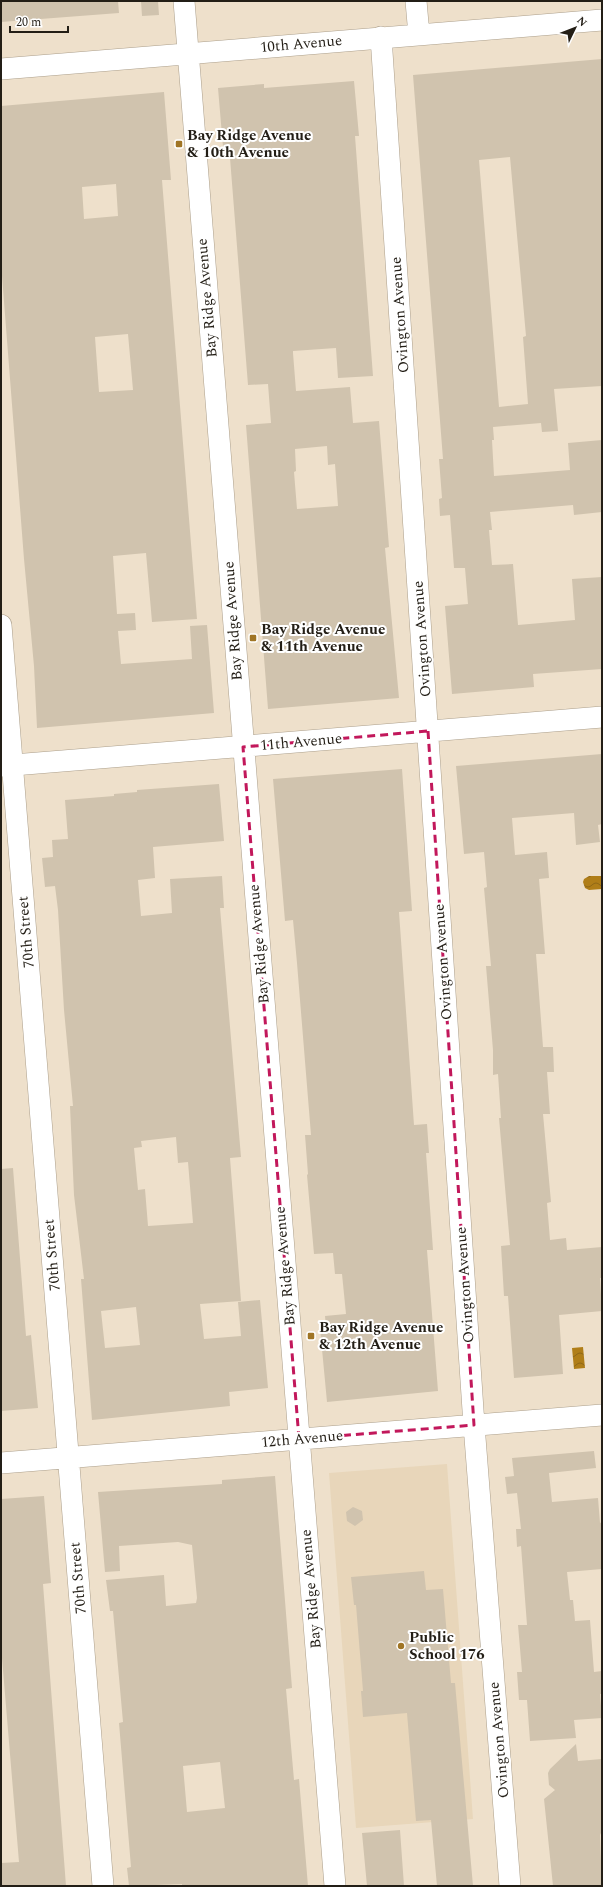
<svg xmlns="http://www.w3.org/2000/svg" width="603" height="1887" font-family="Spectral,serif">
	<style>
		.built { fill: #e8d6ba }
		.water { fill: url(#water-waves) }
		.building { fill: #d0c3ae; fill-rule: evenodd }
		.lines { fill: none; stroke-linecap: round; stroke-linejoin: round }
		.minor-casing { stroke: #ac9f8b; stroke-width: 22 }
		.minor { stroke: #fff; stroke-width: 21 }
		.marked { fill: none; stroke: #c2185b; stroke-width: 3; stroke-dasharray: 8 5; stroke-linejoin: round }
		.poi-dot { fill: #a07525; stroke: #fff; stroke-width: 1.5 }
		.labels { text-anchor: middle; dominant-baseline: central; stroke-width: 4; stroke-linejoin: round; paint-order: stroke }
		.street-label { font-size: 15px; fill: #231e16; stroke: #fff }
		.poi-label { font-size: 15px; font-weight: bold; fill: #231e16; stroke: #fff; text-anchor: start }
	</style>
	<defs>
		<pattern id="water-waves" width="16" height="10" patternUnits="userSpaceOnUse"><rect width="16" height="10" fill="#b07e18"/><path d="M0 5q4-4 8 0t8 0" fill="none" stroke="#8f6715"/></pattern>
	</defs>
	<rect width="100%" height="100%" fill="#eee0cb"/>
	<path class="built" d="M 447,1464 L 473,1819 L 356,1828 L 329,1473 Z"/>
	<path class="water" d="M 589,876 L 602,876 L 602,889 L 589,890 L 585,888 L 583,882 L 584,879 Z
		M 583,1347 L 585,1368 L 574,1369 L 572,1348 Z"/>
	<path class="building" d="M 1,1 L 118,1 L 119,13 L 1,22 Z
		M 141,1 L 158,1 L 159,15 L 142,16 Z
		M 602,59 L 602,386 L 554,389 L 558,431 L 542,432 L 541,423 L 493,427 L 494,440 L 492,440 L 494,476 L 570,470 L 568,443 L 602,440 L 602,512 L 574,515 L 573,505 L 490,512 L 492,530 L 489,530 L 492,565 L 513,564 L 518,625 L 575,620 L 572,579 L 602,577 L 602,669 L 533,674 L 534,687 L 452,694 L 445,606 L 468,604 L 465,568 L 454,568 L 450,515 L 440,516 L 439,499 L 442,498 L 439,459 L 443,459 L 413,75 ZM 510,157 L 526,336 L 523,337 L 528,404 L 499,407 L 479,160 Z
		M 354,81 L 359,136 L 355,136 L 373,376 L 338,378 L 336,348 L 293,351 L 293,353 L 296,391 L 350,387 L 353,423 L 379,421 L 389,547 L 385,548 L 399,698 L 268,709 L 246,425 L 271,423 L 268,384 L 248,385 L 230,158 L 224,159 L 218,88 L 264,84 L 264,88 ZM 327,446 L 328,465 L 335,464 L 338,506 L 297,509 L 294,472 L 296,471 L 295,449 Z
		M 164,92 L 171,180 L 162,180 L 197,619 L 152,622 L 146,553 L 113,556 L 117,614 L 135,613 L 136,630 L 118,631 L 121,664 L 192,659 L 190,626 L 207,625 L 214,713 L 37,728 L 34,666 L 24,559 L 1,263 L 1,106 ZM 116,184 L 118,216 L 84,219 L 82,187 ZM 128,334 L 133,390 L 99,392 L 95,337 Z
		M 602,754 L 602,824 L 598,825 L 600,842 L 576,845 L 574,813 L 512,818 L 515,855 L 547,852 L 549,878 L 539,879 L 545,954 L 536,954 L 543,1047 L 553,1047 L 554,1072 L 547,1072 L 550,1114 L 543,1114 L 551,1202 L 547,1203 L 550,1240 L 566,1238 L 567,1250 L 602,1247 L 602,1278 L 600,1278 L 602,1311 L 559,1315 L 563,1374 L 514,1378 L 508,1296 L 504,1296 L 501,1246 L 510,1245 L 499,1118 L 501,1118 L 498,1074 L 493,1075 L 493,1050 L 486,966 L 491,966 L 484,888 L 487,887 L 484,852 L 464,854 L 456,766 Z
		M 402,769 L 412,911 L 399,912 L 414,1125 L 427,1124 L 429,1153 L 426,1153 L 433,1250 L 427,1250 L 438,1391 L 327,1402 L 320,1328 L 326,1327 L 325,1316 L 346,1314 L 342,1274 L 335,1274 L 333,1253 L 314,1254 L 307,1175 L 308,1174 L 305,1135 L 311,1135 L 297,963 L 293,920 L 285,921 L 273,779 Z
		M 219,784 L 224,841 L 153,847 L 155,878 L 138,880 L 141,916 L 172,913 L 170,879 L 222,876 L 224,908 L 220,908 L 241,1157 L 230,1158 L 241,1301 L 200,1304 L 204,1339 L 241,1336 L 238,1302 L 260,1300 L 268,1388 L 229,1392 L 230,1406 L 92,1420 L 81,1279 L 84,1279 L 74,1195 L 70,1106 L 73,1106 L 64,1010 L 58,910 L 55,886 L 45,887 L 42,858 L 53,857 L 52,840 L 68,839 L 65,800 L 114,796 L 114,794 L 137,792 L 137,790 ZM 176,1137 L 178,1163 L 188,1162 L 193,1223 L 148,1226 L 145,1189 L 138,1190 L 134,1148 L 142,1147 L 141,1141 ZM 136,1307 L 140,1345 L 105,1348 L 101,1311 Z
		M 13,1168 L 26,1336 L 31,1335 L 38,1408 L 1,1411 L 1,1169 Z
		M 594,1451 L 596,1468 L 549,1473 L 552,1502 L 598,1498 L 600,1523 L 602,1522 L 602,1569 L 567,1572 L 570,1600 L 573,1600 L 575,1621 L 590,1620 L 594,1672 L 602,1671 L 602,1694 L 600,1694 L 602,1718 L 574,1720 L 576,1738 L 530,1741 L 527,1700 L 519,1700 L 517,1672 L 522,1672 L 518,1625 L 527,1625 L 521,1546 L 517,1547 L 516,1529 L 521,1529 L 517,1493 L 507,1494 L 505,1477 L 514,1476 L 512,1458 Z
		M 275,1476 L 292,1688 L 286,1689 L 294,1780 L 299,1779 L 308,1886 L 182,1886 L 182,1884 L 129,1886 L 127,1868 L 131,1867 L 119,1723 L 123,1722 L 113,1611 L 110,1611 L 106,1580 L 164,1575 L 166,1606 L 196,1603 L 197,1598 L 192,1545 L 178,1542 L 119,1546 L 120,1571 L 105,1572 L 98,1492 L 222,1484 L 222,1480 ZM 220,1762 L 225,1808 L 187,1812 L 183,1766 Z
		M 44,1496 L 51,1583 L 43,1584 L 66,1886 L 1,1886 L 1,1863 L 19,1862 L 1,1646 L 1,1499 Z
		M 353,1507 L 362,1511 L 363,1520 L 355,1526 L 347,1521 L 346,1512 Z
		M 424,1571 L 426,1590 L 443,1589 L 451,1683 L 455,1683 L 473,1886 L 437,1886 L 431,1820 L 416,1821 L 407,1713 L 363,1717 L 361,1691 L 363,1691 L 356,1605 L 354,1605 L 351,1577 Z
		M 576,1744 L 578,1761 L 602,1759 L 602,1831 L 600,1835 L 602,1886 L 553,1886 L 544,1799 L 555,1790 L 549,1785 L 548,1773 L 550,1769 Z
		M 400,1830 L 404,1886 L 367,1886 L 362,1833 Z"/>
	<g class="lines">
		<defs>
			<path id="minor" d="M 184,1 L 335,1886
				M 416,1 L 419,35
				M 381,37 L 474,1425 L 510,1886
				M 1,69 L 602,20
				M 1,625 L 103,1886
				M 1,766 L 602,717
				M 1,1463 L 602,1415"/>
		</defs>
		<use href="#minor" class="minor-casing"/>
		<use href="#minor" class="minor"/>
	</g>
	<path class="marked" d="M 428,731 L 474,1425 L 299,1439 L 243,747 Z"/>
	<g class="poi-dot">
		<rect x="175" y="140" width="8" height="8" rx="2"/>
		<rect x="249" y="634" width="8" height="8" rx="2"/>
		<rect x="307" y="1332" width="8" height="8" rx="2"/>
		<circle cx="401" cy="1646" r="4"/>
	</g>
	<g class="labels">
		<g class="street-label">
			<text transform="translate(301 44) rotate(-5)">10th Avenue</text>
			<text transform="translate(207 298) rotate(-95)">Bay Ridge Avenue</text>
			<text transform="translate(400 315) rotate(-94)">Ovington Avenue</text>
			<text transform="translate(233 621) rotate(-94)">Bay Ridge Avenue</text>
			<text transform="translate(422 639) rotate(-94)">Ovington Avenue</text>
			<text transform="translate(301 742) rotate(-5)">11th Avenue</text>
			<text transform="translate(26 932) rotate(-95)">70th Street</text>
			<text transform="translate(259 944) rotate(-95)">Bay Ridge Avenue</text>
			<text transform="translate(443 962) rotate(-94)">Ovington Avenue</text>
			<text transform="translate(52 1255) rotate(-95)">70th Street</text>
			<text transform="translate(285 1266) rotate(-95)">Bay Ridge Avenue</text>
			<text transform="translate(465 1285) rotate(-94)">Ovington Avenue</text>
			<text transform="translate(302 1439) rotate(-5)">12th Avenue</text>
			<text transform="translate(78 1578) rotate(-95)">70th Street</text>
			<text transform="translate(311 1589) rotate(-95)">Bay Ridge Avenue</text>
			<text transform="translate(499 1740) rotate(-95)">Ovington Avenue</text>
		</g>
		<g class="poi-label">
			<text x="187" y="135">Bay Ridge Avenue<tspan x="187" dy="17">&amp; 10th Avenue</tspan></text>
			<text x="261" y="629">Bay Ridge Avenue<tspan x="261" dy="17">&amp; 11th Avenue</tspan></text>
			<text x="319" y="1327">Bay Ridge Avenue<tspan x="319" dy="17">&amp; 12th Avenue</tspan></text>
			<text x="409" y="1637">Public<tspan x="409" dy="17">School 176</tspan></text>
		</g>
	</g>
	<rect width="603" height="1887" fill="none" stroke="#231e16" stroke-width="4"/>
	<g transform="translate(575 28) rotate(47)" stroke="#ffffff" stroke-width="3" paint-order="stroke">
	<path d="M0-3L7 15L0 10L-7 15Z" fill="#231e16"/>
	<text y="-6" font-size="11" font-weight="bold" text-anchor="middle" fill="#231e16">N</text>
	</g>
	<path d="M10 26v6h58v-6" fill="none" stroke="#231e16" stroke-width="2"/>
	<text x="16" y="26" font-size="12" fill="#231e16" stroke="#ffffff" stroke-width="3" paint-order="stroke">20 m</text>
</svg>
